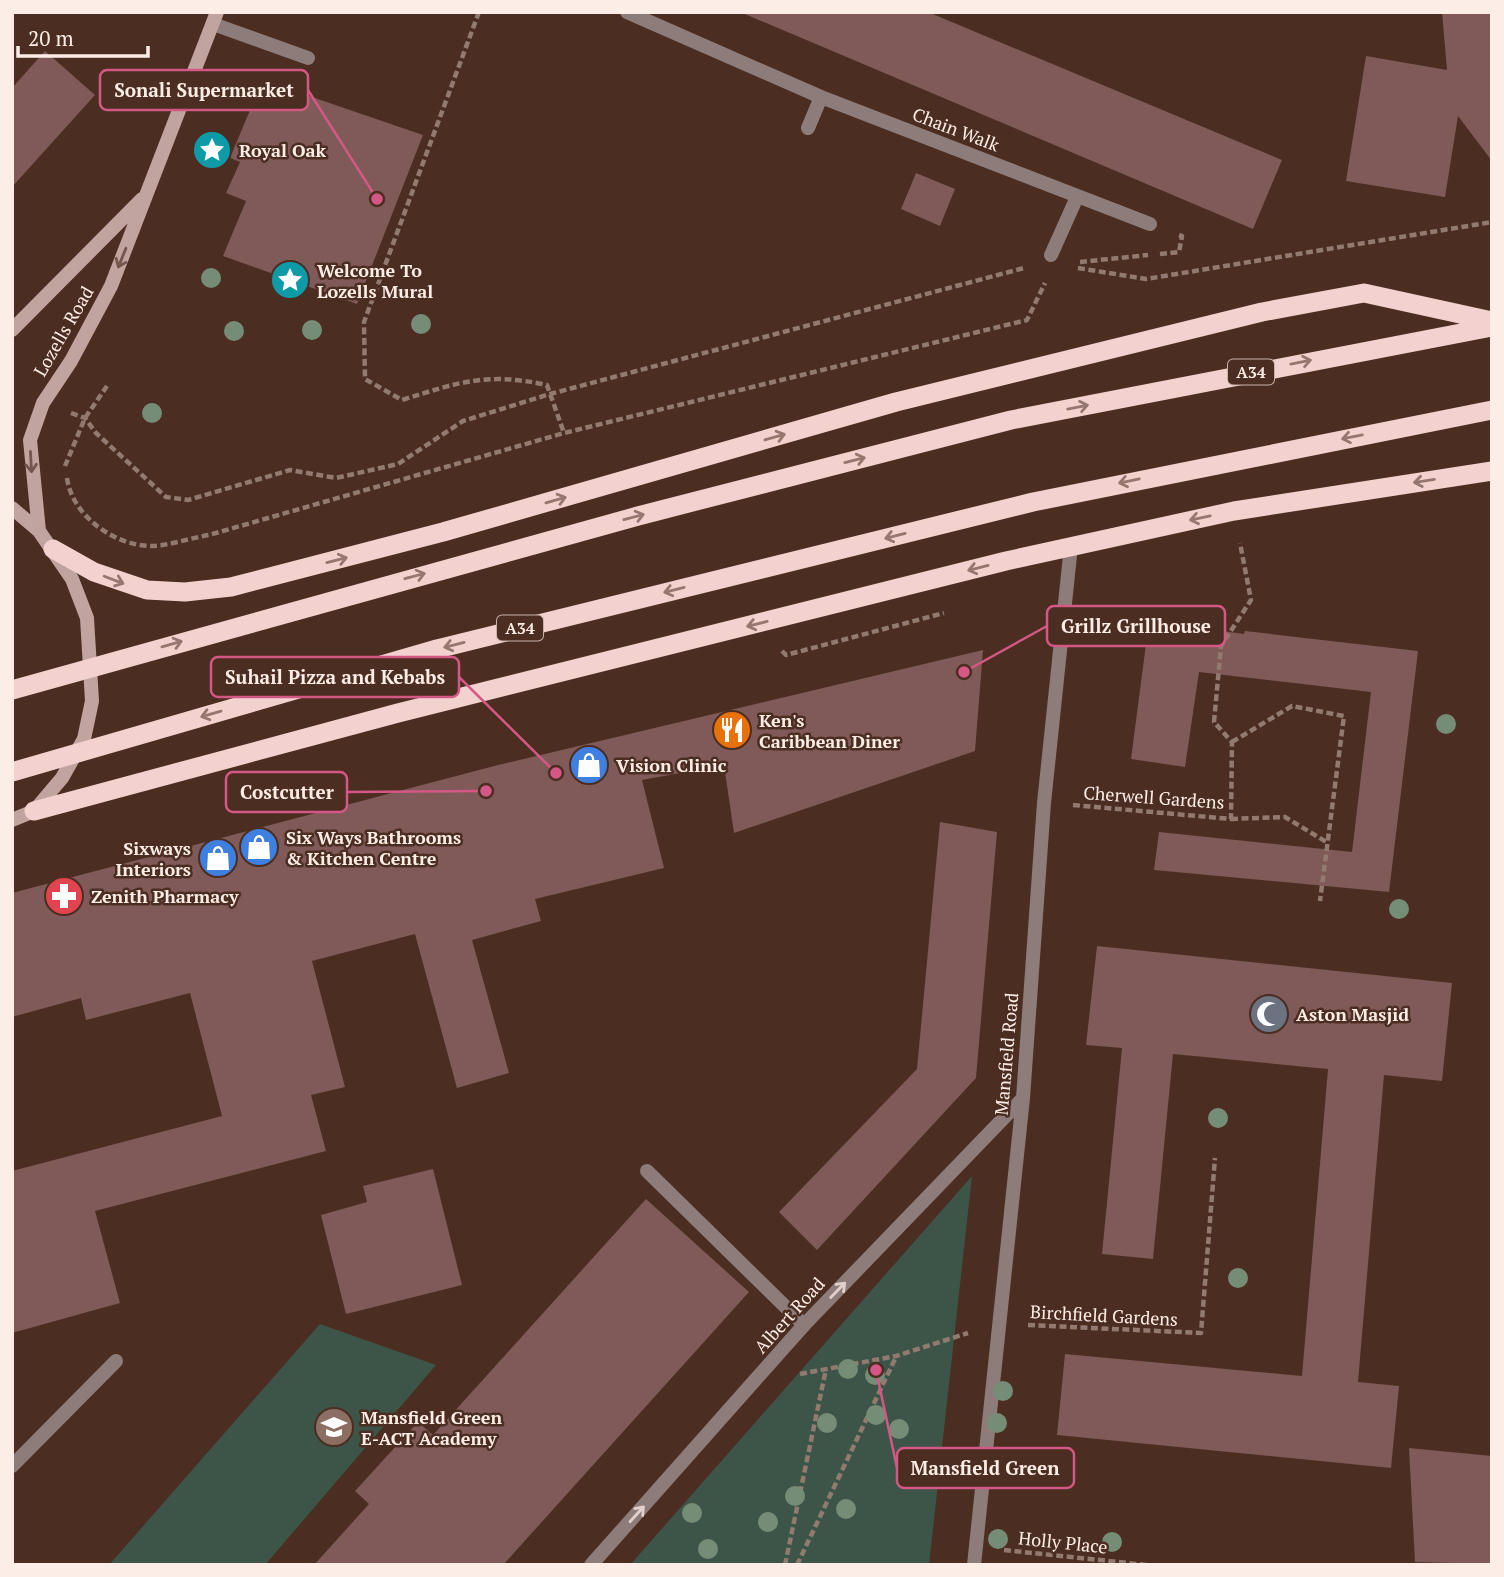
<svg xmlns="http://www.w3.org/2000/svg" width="1504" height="1577" font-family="'PT Serif',serif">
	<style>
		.green { fill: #3d5549 }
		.building { fill: #7f5a58 }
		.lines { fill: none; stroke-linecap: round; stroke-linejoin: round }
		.path { stroke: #927a70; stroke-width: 4.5; stroke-dasharray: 7 3.5; stroke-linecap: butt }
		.service { stroke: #8e7c7a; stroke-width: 14 }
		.minor { stroke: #8e7c7a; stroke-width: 14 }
		.secondary { stroke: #c1a3a0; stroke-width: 14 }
		.trunk { stroke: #f2d1ce; stroke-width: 19 }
		.tree { fill: #758d76 }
		.oneway { stroke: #74564d }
		.oneway2 { stroke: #96776f }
		.oneway3 { stroke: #e1d1cc }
		.labels { text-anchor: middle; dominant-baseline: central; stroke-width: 5; stroke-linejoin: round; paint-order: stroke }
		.shield { fill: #4b2d21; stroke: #c8b3ac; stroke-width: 2 }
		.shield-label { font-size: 16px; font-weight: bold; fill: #fdede7 }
		.street-label { font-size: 18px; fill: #fdede7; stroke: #4b2d21 }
		.poi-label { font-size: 18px; font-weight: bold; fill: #fdede7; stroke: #4b2d21; text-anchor: start }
		.leader { fill: none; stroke: #d45885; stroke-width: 2.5 }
		.callout-dot { fill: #d45885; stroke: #4b2d21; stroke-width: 2.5 }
		.callout { fill: #4b2d21; stroke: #d45885; stroke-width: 2.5 }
		.callout-label { font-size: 19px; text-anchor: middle; font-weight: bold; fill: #fdede7 }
	</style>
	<rect width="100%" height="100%" fill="#4b2d21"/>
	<path class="green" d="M 972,1176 L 929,1565 L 630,1565 Z
		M 320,1324 L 436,1365 L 265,1565 L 109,1565 Z"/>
	<path class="building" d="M 740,12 L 928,12 L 1282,160 L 1253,229 Z
		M 1442,12 L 1492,12 L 1492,161 L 1458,116 L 1445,197 L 1346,181 L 1366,56 L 1447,70 Z
		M 45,51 L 95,95 L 12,187 L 12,88 Z
		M 258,91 L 304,108 L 309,96 L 423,135 L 357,304 L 223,256 L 246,201 L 226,193 L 240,162 L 230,158 Z
		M 916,173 L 955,189 L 940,226 L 901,209 Z
		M 1149,621 L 1244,634 L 1245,631 L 1418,651 L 1389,892 L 1154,870 L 1159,832 L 1352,852 L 1371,692 L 1199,672 L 1185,767 L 1131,759 Z
		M 983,650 L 975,751 L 734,833 L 724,765 L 642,780 L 664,868 L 535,899 L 541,921 L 472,940 L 509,1073 L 457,1088 L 415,934 L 312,961 L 345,1087 L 311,1095 L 326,1151 L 95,1211 L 120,1303 L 12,1333 L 12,1171 L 222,1116 L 190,993 L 86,1020 L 81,998 L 12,1017 L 12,893 L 498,765 Z
		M 940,822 L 997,832 L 976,1078 L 817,1250 L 779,1212 L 917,1069 Z
		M 1097,946 L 1452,983 L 1442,1081 L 1384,1075 L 1358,1382 L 1399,1386 L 1391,1468 L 1057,1435 L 1065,1354 L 1302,1376 L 1328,1069 L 1173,1054 L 1153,1259 L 1102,1254 L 1122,1048 L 1086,1045 Z
		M 433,1169 L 462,1285 L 346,1314 L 321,1215 L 367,1202 L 363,1186 Z
		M 646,1199 L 749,1292 L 503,1565 L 314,1565 L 369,1504 L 355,1491 L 418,1422 L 433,1435 Z
		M 1409,1448 L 1492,1456 L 1492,1564 L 1415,1562 Z"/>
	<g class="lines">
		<path class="path" d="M 479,12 L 364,322 L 365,379 L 402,400 C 459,382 487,372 547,385 L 564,433
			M 1160,254 L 1179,252 L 1182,236 L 1177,234
			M 1080,262 L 1148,255
			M 1078,268 L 1146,279 L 1492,222
			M 71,413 L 85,418 L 96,433 L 166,497 L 188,500 L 290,470 L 336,478 L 398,464 L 463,421 L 550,394 L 1024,268
			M 65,466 L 85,418 L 107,386
			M 67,478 C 72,515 113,545 150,546 C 168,546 190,538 209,535 L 564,433 L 1027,320 L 1045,283
			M 782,651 L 786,655 L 944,613
			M 1232,742 L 1292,706 L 1344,716 L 1320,901
			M 1073,805 L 1231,819 L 1232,742 L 1214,722 L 1221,646 L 1251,600 L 1240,543
			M 1231,819 L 1285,817 L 1328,843
			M 1028,1325 L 1201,1333 L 1215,1158
			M 800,1374 L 896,1356 L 968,1333
			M 1004,1550 L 1147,1565
			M 785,1565 L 826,1369
			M 797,1565 L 896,1357"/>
		<path class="service" d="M 213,24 L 308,58
			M 647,1171 L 804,1325
			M 12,1466 L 116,1361"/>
		<path class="minor" d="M 627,12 L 821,97 L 1150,224
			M 808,128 L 821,97
			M 1051,255 L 1077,197
			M 591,1565 L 804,1325 L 1023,1098
			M 974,1565 L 1023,1098 L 1044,803 L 1071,546"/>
		<path class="secondary" d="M 12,330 L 142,199
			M 12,508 L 39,531 L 72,579 L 87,618 L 92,701 L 84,739 L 62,778 L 34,811 L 12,820
			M 39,531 L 30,440 L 43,403 L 71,361 L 111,286 L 217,12"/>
		<path class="trunk" d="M 53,549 L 94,572 L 147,590 L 185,592 L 231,587 L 443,532 L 896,402 L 1262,312 L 1364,293 L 1492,321
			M 12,690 L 638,516 L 1011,420 L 1492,327
			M 12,772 L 437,649 L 1033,502 L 1492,410
			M 34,811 L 398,713 L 1006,561 L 1234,511 L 1492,471"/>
	</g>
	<g class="tree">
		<circle cx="211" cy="278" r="10"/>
		<circle cx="421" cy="324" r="10"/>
		<circle cx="312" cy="330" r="10"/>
		<circle cx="234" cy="331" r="10"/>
		<circle cx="152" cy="413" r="10"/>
		<circle cx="1446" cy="724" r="10"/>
		<circle cx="1399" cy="909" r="10"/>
		<circle cx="1218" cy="1118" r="10"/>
		<circle cx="1238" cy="1278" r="10"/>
		<circle cx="848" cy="1369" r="10"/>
		<circle cx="875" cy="1375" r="10"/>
		<circle cx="1003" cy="1391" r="10"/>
		<circle cx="876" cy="1415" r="10"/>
		<circle cx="827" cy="1423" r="10"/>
		<circle cx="997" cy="1423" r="10"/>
		<circle cx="899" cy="1429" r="10"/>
		<circle cx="795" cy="1496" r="10"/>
		<circle cx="846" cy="1509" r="10"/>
		<circle cx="692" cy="1513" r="10"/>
		<circle cx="768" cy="1522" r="10"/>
		<circle cx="998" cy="1539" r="10"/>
		<circle cx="1112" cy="1542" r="10"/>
		<circle cx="708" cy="1549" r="10"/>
	</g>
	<defs><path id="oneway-shaft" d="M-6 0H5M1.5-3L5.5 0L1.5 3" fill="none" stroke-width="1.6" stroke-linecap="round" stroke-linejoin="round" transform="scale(1.75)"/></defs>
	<g class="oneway">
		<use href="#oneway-shaft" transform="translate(122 258) rotate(112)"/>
		<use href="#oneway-shaft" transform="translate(31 462) rotate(87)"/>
	</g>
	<g class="oneway2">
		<use href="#oneway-shaft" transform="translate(1301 362) rotate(-11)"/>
		<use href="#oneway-shaft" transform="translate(1078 407) rotate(-11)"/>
		<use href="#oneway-shaft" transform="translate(775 437) rotate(-16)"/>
		<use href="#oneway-shaft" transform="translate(1352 437) rotate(169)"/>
		<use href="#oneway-shaft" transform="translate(855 460) rotate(-14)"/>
		<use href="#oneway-shaft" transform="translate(1129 481) rotate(168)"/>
		<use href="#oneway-shaft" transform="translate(1424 481) rotate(171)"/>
		<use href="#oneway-shaft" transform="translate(556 500) rotate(-16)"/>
		<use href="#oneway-shaft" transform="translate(634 517) rotate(-15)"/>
		<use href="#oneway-shaft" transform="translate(1200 518) rotate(168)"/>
		<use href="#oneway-shaft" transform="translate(895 536) rotate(166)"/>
		<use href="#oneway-shaft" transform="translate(337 560) rotate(-14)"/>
		<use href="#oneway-shaft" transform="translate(978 568) rotate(166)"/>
		<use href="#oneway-shaft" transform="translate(415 576) rotate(-15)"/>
		<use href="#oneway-shaft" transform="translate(114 580) rotate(21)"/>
		<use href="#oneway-shaft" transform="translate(674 590) rotate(166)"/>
		<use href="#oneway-shaft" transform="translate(757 624) rotate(166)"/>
		<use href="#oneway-shaft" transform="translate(172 644) rotate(-16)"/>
		<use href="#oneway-shaft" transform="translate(454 645) rotate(166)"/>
		<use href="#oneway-shaft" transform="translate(211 714) rotate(164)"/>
	</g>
	<g class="oneway3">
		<use href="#oneway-shaft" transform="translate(838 1290) rotate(-46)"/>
		<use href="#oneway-shaft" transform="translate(637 1514) rotate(-48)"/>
	</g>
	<defs>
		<symbol id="sight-disc" viewBox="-11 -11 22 22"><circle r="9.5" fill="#0f9aa8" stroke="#4b2d21"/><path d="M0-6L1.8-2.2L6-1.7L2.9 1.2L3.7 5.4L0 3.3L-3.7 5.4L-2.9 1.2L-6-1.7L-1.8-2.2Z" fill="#fff"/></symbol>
		<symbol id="restaurant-disc" viewBox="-11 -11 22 22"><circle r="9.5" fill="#e8710a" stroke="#4b2d21"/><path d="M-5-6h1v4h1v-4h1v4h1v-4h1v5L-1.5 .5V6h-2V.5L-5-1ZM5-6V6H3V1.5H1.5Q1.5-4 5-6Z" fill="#fff"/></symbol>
		<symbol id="shop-disc" viewBox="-11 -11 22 22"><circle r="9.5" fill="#3f7fe0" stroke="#4b2d21"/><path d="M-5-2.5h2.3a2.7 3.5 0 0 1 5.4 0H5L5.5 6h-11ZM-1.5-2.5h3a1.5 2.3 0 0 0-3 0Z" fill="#fff"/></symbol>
		<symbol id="pharmacy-disc" viewBox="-11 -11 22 22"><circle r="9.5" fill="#e0444e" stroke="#4b2d21"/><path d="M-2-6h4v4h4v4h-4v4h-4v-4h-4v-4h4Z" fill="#fff"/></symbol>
		<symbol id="mosque-disc" viewBox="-11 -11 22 22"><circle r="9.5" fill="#6b7280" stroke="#4b2d21"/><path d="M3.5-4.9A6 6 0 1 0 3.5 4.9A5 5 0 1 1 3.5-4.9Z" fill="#fff"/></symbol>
		<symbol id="school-disc" viewBox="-11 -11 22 22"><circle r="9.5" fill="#8d6e63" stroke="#4b2d21"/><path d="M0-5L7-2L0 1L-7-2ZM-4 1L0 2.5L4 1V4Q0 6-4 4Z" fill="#fff"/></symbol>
	</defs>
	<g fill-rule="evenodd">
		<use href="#sight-disc" x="190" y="128" width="44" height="44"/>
		<use href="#sight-disc" x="268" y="258" width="44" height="44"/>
		<use href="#restaurant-disc" x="710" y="708" width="44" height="44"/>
		<use href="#shop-disc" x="567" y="743" width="44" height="44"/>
		<use href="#shop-disc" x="237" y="825" width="44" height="44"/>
		<use href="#shop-disc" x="196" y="836" width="44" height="44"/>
		<use href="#pharmacy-disc" x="42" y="874" width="44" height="44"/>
		<use href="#mosque-disc" x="1247" y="992" width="44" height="44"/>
		<use href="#school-disc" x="312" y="1405" width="44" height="44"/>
	</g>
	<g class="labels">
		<g class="shield">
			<rect x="1228" y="359.5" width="46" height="25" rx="5"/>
			<rect x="497" y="615.5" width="46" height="25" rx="5"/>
		</g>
		<g class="shield-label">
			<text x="1251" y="372">A34</text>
			<text x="520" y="628">A34</text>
		</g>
		<g class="street-label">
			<text transform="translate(956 129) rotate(21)">Chain Walk</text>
			<text transform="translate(63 331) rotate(-60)">Lozells Road</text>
			<text transform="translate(1154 797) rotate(4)">Cherwell Gardens</text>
			<text transform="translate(1006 1054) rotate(-85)">Mansfield Road</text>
			<text transform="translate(789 1315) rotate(-48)">Albert Road</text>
			<text transform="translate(1104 1315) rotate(3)">Birchfield Gardens</text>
			<text transform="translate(1063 1542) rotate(6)">Holly Place</text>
		</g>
		<g class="poi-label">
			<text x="239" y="150">Royal Oak</text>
			<text x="317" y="270">Welcome To<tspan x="317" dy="21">Lozells Mural</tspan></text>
			<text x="759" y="720">Ken's<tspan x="759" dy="21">Caribbean Diner</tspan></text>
			<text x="616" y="765">Vision Clinic</text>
			<text x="286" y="837">Six Ways Bathrooms<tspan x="286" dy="21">&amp; Kitchen Centre</tspan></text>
			<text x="191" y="848" text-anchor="end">Sixways<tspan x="191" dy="21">Interiors</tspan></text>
			<text x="91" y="896">Zenith Pharmacy</text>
			<text x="1296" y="1014">Aston Masjid</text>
			<text x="361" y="1417">Mansfield Green<tspan x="361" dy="21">E-ACT Academy</tspan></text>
		</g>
	</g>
	<path class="leader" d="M377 199L308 90M964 672L1047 626M556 773L459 677M486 791L347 792M876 1370L897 1468"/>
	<g class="callout-dot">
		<circle cx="377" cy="199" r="7"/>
		<circle cx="964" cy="672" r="7"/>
		<circle cx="556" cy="773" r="7"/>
		<circle cx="486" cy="791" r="7"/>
		<circle cx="876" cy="1370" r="7"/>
	</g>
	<g class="callout">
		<rect x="100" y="70" width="208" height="40" rx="7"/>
		<rect x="1047" y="606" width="178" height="40" rx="7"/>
		<rect x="211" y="657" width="248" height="40" rx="7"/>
		<rect x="226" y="772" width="121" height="40" rx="7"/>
		<rect x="897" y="1448" width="177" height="40" rx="7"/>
	</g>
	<g class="callout-label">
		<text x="204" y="97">Sonali Supermarket</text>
		<text x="1136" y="633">Grillz Grillhouse</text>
		<text x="335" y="684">Suhail Pizza and Kebabs</text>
		<text x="287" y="799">Costcutter</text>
		<text x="985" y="1475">Mansfield Green</text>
	</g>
	<rect width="1504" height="1577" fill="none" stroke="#fdede7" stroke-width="28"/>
	<path d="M18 46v10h130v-10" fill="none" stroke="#fdede7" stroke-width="3.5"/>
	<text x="28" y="46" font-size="21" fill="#fdede7" stroke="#4b2d21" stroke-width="5" paint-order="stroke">20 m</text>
</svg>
